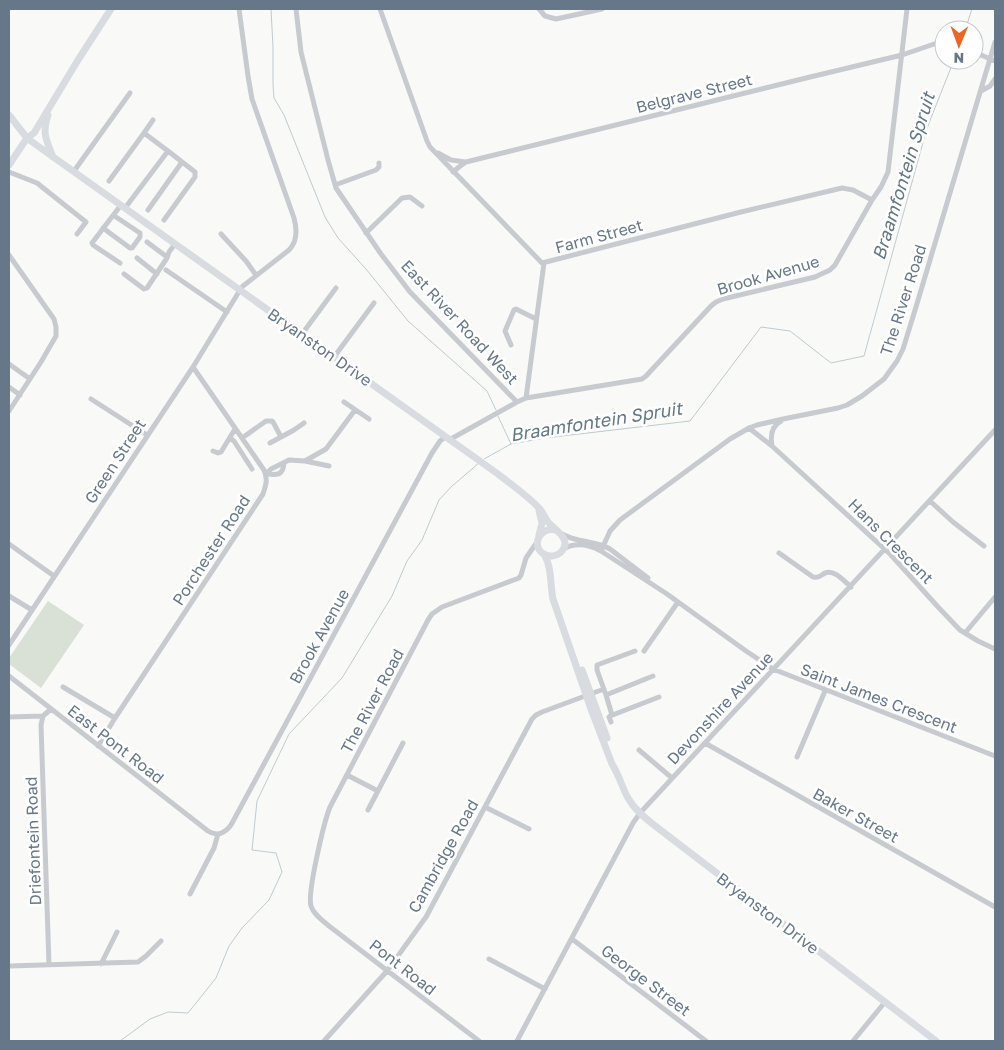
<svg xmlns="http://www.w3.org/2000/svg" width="1004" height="1050" font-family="'Golos Text',sans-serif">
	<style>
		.green { fill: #d9e0d6 }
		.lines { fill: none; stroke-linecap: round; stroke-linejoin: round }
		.stream { stroke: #bfcad0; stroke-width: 1 }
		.street { stroke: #c7cacf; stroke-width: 5 }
		.secondary { stroke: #d8dce0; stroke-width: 7 }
		.labels { text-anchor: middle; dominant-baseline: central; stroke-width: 5; stroke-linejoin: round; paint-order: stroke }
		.street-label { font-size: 16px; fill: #67778a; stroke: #fff }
		.water-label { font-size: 18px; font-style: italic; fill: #637885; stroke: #fff }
	</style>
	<rect width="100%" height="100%" fill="#f9faf7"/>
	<path class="green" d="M 48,601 L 84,625 L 41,688 L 9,664 L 9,658 Z"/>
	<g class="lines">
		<path class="stream" d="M 271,9 L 273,47 L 273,85 L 274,98 L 284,115 L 325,217 L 338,238 L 366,269 L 408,321 L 487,391 L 496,410
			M 965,30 L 972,9
			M 497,414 L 511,444
			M 484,459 L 511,444 L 545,438 L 690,421 L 761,327 L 790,331 L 831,363 L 864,356 L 927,128 L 954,60
			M 120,1041 L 150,1019 L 168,1012 L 188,1013 L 216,978 L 229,946 L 242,928 L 269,900 L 282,872 L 276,853 L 252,850 L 257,801 L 289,734 L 342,678 L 392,596 L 407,561 L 422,540 L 439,500 L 451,487 L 479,463"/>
		<path class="street" d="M 296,9 L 301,52 L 328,160 L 336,188 L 381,254 L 410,292 L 517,402
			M 380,9 L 427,141 L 430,147 L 542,263 L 741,212 L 842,188 L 853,190 L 872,200
			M 539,9 L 545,16 L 556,19 L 602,9
			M 974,52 L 995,61
			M 981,91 L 990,86 L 995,79
			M 144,133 L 153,120
			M 438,153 L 451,160 L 465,162
			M 74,171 L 130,93
			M 9,172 L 37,183 L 86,222 L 77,234
			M 453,172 L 459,167 L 466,162 L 806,78 L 902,55 L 940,42 L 944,42
			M 109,181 L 144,133 L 168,151 L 125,208
			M 335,185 L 376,170 L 379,167 L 379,163
			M 148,210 L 182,162
			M 164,220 L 195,177 L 195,172 L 168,151
			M 103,228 L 130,248 L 132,248 L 140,237 L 140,233 L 116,217
			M 366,233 L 402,198 L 410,197 L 422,206
			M 221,234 L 246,261 L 256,275
			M 147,242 L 167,257
			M 9,255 L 54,319 L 56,327 L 56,336 L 41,362 L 9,411
			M 137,258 L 157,274
			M 120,263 L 93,245 L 92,243 L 121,205
			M 166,270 L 227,312
			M 124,274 L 144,289 L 147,288 L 167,258 L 169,252 L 175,244
			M 302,334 L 336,288
			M 511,345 L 505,331 L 514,310 L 516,309 L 536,319
			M 334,357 L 374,303
			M 9,364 L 30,379
			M 9,387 L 20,395
			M 526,398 L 544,263
			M 91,399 L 147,435
			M 344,402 L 369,419
			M 749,428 L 772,446 L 890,554 L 939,608 L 960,630 L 978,641 L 995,649
			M 230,438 L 234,441 L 252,469
			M 242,438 L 266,421 L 272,421 L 273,422 L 281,437
			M 449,440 L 517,402 L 526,398 L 642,379 L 646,376 L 711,306 L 716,302 L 723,299 L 815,277 L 830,270 L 835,265 L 872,200 L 881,187 L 888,172 L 907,9
			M 270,443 L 294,430 L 304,423
			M 772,446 C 770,435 772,426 781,421
			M 213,451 L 218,453 L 221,452 L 235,429
			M 305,461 L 329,466
			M 266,474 L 271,469 L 289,460 L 305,461 L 326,449 L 355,410
			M 266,474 C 277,475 283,476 284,463
			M 930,501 L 953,522 L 984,546
			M 562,534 C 577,543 595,540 610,549 L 648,578
			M 9,544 L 54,576
			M 563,549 C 576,542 588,544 601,551 L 667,594 L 746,651 L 773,669 L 995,756
			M 601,551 L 610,531 L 620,520 L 730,439 L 749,428 L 757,425 L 783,419 L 838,408 L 847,405 L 862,396 L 884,379 L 897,361 L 903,349 L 916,307 L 995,42
			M 779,553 L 813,577 C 819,578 820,576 825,573 C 834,569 844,581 851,587
			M 9,596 L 32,610
			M 965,633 L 995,597
			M 9,645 L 193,367 L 240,290 L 243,286 L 289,250 C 298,241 297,229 294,218 L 252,99 L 248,76 L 239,9
			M 635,651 L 597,665 L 597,670 L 606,695 L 653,676
			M 644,651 L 678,602
			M 9,676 L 208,831 C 217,837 225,833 231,825 L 432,453 L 440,441 L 445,437
			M 63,687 L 115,718
			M 606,695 L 612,715
			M 43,716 L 41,725 L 49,965
			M 9,717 L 43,716 L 51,709
			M 611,722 L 609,717 L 610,716 L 659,697
			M 705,743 L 995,907
			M 98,746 L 115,718 L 263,494 C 266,485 268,479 264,470 L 193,367
			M 639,750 L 672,778
			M 797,757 L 825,691
			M 347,775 L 378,791
			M 485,807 L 529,829
			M 368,810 L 403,743
			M 190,894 L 214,848 L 218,834
			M 572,939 L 706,1041
			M 489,959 L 545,989
			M 101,964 L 117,932
			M 9,966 L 138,962 L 146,956 L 161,941
			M 324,1041 L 387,971 L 426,917 L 532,719 L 536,715 L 542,712 L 604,689
			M 479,1041 L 329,926 C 322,920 314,915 311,906 C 307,893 324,822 330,807 L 428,620 L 432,614 L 442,607 L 519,578 L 521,575 L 526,558 L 537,542
			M 517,1041 L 633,823 L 640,813 L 995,430
			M 853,1041 L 885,1002"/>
		<path class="secondary" d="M 9,115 L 27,138 L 35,144 L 498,474 C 512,485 528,496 540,509 C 543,513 545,518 548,522 C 555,530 574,540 560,553 C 556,556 550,557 546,555 C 530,549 538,526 556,530
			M 48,115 C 42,134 46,139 53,157
			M 9,165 L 27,138 L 34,133 L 78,60 L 111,9
			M 539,511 L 542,523 L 539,535
			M 544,554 C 552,567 550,585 553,599 L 591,709 L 612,764 C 619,775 622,787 628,798 C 634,809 644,817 654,825 L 936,1041
			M 582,670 L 607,738"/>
	</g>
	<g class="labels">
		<g class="street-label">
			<text transform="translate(694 93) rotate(-14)">Belgrave Street</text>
			<text transform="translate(599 236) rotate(-15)">Farm Street</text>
			<text transform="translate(768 275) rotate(-16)">Brook Avenue</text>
			<text transform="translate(903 300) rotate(-72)">The River Road</text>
			<text transform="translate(460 322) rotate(47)">East River Road West</text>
			<text transform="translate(320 347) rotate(35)">Bryanston Drive</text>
			<text transform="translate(115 461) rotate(-57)">Green Street</text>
			<text transform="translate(891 541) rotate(45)">Hans Crescent</text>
			<text transform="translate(211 550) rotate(-57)">Porchester Road</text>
			<text transform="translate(319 636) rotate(-61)">Brook Avenue</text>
			<text transform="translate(879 698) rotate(21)">Saint James Crescent</text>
			<text transform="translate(372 701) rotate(-62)">The River Road</text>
			<text transform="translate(720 708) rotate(-47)">Devonshire Avenue</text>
			<text transform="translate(116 744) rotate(38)">East Pont Road</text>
			<text transform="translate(856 815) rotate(29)">Baker Street</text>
			<text transform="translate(33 841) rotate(-92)">Driefontein Road</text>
			<text transform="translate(443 856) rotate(-61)">Cambridge Road</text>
			<text transform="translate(768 913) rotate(37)">Bryanston Drive</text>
			<text transform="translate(403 967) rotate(38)">Pont Road</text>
			<text transform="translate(646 980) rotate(37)">George Street</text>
		</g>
		<g class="water-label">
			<text transform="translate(903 176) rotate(-73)">Braamfontein Spruit</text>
			<text transform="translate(596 421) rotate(-9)">Braamfontein Spruit</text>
		</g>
	</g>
	<rect width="1004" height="1050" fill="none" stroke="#67778a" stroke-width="20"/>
	<g transform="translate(959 45) rotate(181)"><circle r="24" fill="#ffffff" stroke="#c2c9d0"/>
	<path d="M0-4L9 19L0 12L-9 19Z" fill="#ef6522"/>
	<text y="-8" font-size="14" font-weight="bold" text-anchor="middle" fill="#67778a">N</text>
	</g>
</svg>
